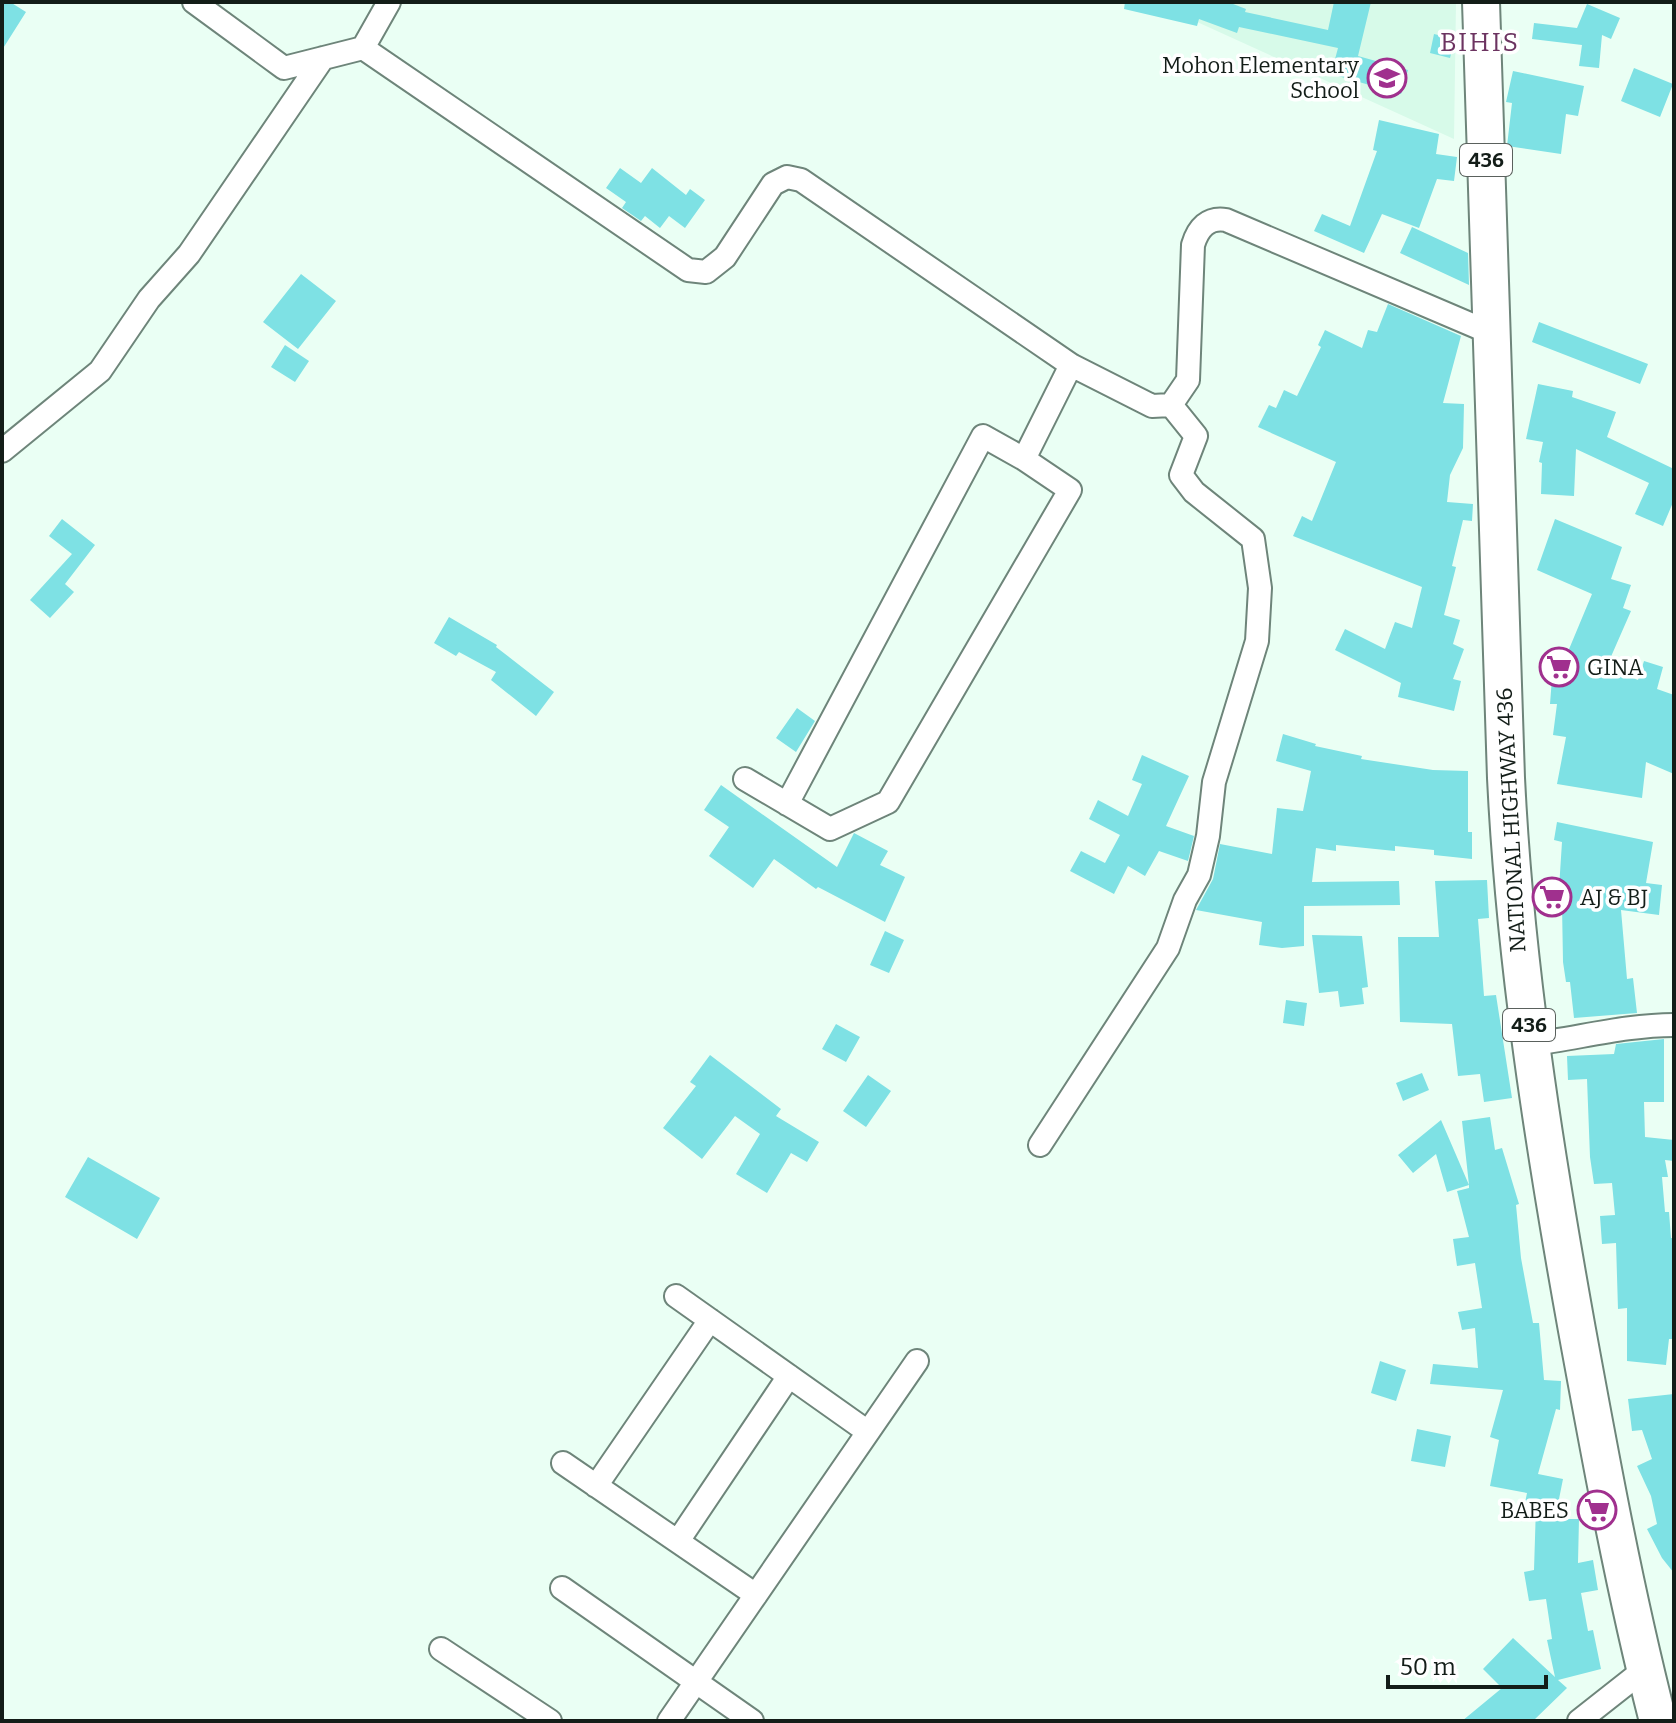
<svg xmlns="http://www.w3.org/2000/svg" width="1676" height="1723" font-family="Bitter,serif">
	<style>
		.built { fill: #d7fae9 }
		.building { fill: #7ee1e4 }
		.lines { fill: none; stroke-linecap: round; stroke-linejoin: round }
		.minor-casing { stroke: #6e857a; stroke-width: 26 }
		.primary-casing { stroke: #6e857a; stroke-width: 40 }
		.minor { stroke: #fff; stroke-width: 22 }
		.primary { stroke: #fff; stroke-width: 36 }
		.labels { text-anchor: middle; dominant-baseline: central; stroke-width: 7; stroke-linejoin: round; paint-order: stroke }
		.shield { fill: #fff; stroke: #5a615d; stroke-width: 2 }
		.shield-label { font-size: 20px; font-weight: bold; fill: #131d18 }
		.poi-label { font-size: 22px; fill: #131d18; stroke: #fff; text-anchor: end }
		.street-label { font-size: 22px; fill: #131d18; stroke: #fff }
		.quarter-label { font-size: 26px; letter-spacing: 2px; fill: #6c3461; stroke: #fff }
	</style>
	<rect width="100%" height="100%" fill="#eafff4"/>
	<path class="built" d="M 1134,2 L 1456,2 L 1454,139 L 1184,16 Z"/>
	<path class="building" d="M 2,2 L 10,2 L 26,12 L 2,50 Z
		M 1125,2 L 1228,2 L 1246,9 L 1245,12 L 1328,30 L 1334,2 L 1371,2 L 1358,56 L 1408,70 L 1401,94 L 1331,74 L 1338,48 L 1239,27 L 1237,33 L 1199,19 L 1197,26 L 1124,9 Z
		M 1587,4 L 1620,18 L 1611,39 L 1602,35 L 1599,68 L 1579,66 L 1582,45 L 1532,39 L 1534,23 L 1577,28 Z
		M 1434,34 L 1455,39 L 1450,58 L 1430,53 Z
		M 1634,68 L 1673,84 L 1660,117 L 1621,101 Z
		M 1513,71 L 1584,86 L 1578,116 L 1566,114 L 1561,154 L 1507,146 L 1512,103 L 1506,102 Z
		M 1379,120 L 1439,134 L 1436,154 L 1457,157 L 1454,181 L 1437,179 L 1419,228 L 1382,214 L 1364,253 L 1314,231 L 1322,214 L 1350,226 L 1377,151 L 1373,150 Z
		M 620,168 L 641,183 L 652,168 L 686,195 L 690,189 L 705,200 L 685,228 L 669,216 L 660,228 L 645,216 L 641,221 L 622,208 L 626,202 L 606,188 Z
		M 1412,227 L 1468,253 L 1469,285 L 1400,253 Z
		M 301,274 L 336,301 L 298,349 L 263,322 Z
		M 1388,304 L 1461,336 L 1443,403 L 1464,404 L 1463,448 L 1450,475 L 1447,502 L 1473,504 L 1472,521 L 1463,520 L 1452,566 L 1456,567 L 1444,615 L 1460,620 L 1453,644 L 1464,649 L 1453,679 L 1461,681 L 1454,711 L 1398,697 L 1401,683 L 1335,650 L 1345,629 L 1385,649 L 1395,622 L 1412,628 L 1422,587 L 1293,536 L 1302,516 L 1312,521 L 1336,462 L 1258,427 L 1269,405 L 1276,408 L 1284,390 L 1297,396 L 1321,347 L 1318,345 L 1325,330 L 1362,348 L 1368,330 L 1377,332 Z
		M 1539,322 L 1648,364 L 1640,384 L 1532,342 Z
		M 285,345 L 309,361 L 295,382 L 271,367 Z
		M 1538,384 L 1573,391 L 1572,397 L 1616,412 L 1607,437 L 1674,469 L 1674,500 L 1663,526 L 1635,514 L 1649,483 L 1576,449 L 1574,496 L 1541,494 L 1542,463 L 1539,462 L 1543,442 L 1526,439 Z
		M 62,519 L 95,545 L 65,584 L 74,592 L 50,618 L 30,600 L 72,554 L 49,536 Z
		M 1555,519 L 1622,547 L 1611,579 L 1631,585 L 1623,608 L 1631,611 L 1606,668 L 1638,680 L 1644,661 L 1663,667 L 1657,689 L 1674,695 L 1674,774 L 1646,762 L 1642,798 L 1557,784 L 1566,737 L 1553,735 L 1557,704 L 1550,704 L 1552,678 L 1546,677 L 1550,652 L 1567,654 L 1592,594 L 1537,570 Z
		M 449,617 L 497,645 L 496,647 L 554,692 L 536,716 L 491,680 L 496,672 L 459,652 L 456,656 L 434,643 Z
		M 797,708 L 815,721 L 796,752 L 776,738 Z
		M 1283,734 L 1316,744 L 1315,746 L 1362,756 L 1361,759 L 1433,770 L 1468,771 L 1468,832 L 1472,832 L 1472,859 L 1434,855 L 1434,850 L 1395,846 L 1395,851 L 1336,845 L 1336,851 L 1316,848 L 1312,882 L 1399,881 L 1400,905 L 1304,906 L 1304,946 L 1282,948 L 1259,945 L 1262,922 L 1196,910 L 1213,879 L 1220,844 L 1272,854 L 1277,808 L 1303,811 L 1311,771 L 1276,761 Z
		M 1142,755 L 1189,776 L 1166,826 L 1194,836 L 1188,861 L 1159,851 L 1145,876 L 1128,866 L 1114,894 L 1070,871 L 1081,851 L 1105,863 L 1120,835 L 1089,819 L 1098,800 L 1128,816 L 1142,784 L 1132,780 Z
		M 721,785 L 837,867 L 854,833 L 888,851 L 880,865 L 905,877 L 885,922 L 818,887 L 816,889 L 774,859 L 753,888 L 709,856 L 729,827 L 704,810 Z
		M 1557,822 L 1653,842 L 1646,883 L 1662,885 L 1659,915 L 1621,910 L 1627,979 L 1633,978 L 1637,1013 L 1574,1018 L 1570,982 L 1566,982 L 1563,962 L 1562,905 L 1558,904 L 1562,842 L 1554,840 Z
		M 1487,880 L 1489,918 L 1478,919 L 1484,996 L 1496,995 L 1512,1098 L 1484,1102 L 1480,1074 L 1458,1076 L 1452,1024 L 1400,1022 L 1398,937 L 1439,937 L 1435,881 Z
		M 885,931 L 904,940 L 889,973 L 870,965 Z
		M 1312,935 L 1362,936 L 1368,987 L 1362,988 L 1364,1004 L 1340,1007 L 1338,991 L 1319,993 Z
		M 1286,1000 L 1307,1003 L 1304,1026 L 1283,1023 Z
		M 836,1024 L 860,1037 L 846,1062 L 822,1049 Z
		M 1664,1039 L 1664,1102 L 1644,1102 L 1645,1137 L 1674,1140 L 1674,1161 L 1665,1160 L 1668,1177 L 1662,1177 L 1665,1212 L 1669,1212 L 1671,1238 L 1674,1238 L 1674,1339 L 1669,1339 L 1666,1365 L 1627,1361 L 1627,1308 L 1618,1309 L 1616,1243 L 1602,1244 L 1600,1216 L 1615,1215 L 1612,1183 L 1594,1184 L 1590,1157 L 1587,1079 L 1568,1080 L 1567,1056 L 1614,1054 L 1616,1044 Z
		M 710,1055 L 781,1109 L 776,1116 L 819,1142 L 807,1162 L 791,1153 L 767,1193 L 736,1174 L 760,1134 L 735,1116 L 702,1159 L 663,1128 L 696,1086 L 690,1082 Z
		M 1422,1073 L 1429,1090 L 1403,1101 L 1396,1083 Z
		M 868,1075 L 891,1091 L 866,1127 L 843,1111 Z
		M 1490,1117 L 1495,1150 L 1502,1148 L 1519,1204 L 1516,1205 L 1521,1258 L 1533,1323 L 1539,1323 L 1544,1380 L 1561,1381 L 1560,1410 L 1556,1409 L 1538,1474 L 1563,1479 L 1555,1519 L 1579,1519 L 1578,1563 L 1593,1560 L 1598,1590 L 1581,1593 L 1588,1631 L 1593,1630 L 1601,1669 L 1558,1680 L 1567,1688 L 1533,1721 L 1462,1721 L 1502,1688 L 1483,1669 L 1513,1638 L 1555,1677 L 1547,1640 L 1552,1639 L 1546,1599 L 1529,1601 L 1524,1572 L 1534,1570 L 1536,1506 L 1525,1503 L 1527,1493 L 1490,1486 L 1499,1440 L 1490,1437 L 1503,1390 L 1430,1384 L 1433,1364 L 1478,1368 L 1475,1328 L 1462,1330 L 1458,1312 L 1482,1308 L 1475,1263 L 1457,1266 L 1453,1239 L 1469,1237 L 1457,1191 L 1469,1188 L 1469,1185 L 1447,1192 L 1436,1154 L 1413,1173 L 1398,1155 L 1441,1120 L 1469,1185 L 1462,1121 Z
		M 88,1157 L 160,1198 L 137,1239 L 65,1197 Z
		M 1380,1361 L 1406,1370 L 1396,1401 L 1371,1393 Z
		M 1674,1394 L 1674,1573 L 1662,1558 L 1647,1529 L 1657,1524 L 1651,1496 L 1637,1466 L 1652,1459 L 1642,1430 L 1632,1431 L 1628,1399 Z
		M 1417,1429 L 1451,1436 L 1445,1467 L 1411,1461 Z"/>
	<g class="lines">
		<defs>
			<path id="minor" d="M 194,2 L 284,68 L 363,48 L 688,270 L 706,272 L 725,257 L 773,184 L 787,177 L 801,180 L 1071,365 L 1152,406 L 1171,405
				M 363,48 L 389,2
				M 1171,405 L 1188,380 L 1193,245 C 1198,228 1208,217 1226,220 L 1491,333
				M 2,451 L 100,371 L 149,299 L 189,254 L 323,58
				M 1024,459 L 1071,365
				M 745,779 L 830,829 L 888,802 L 1070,490 L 1024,459 L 983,436 L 787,804
				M 1532,1044 C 1579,1038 1627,1025 1674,1025
				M 1040,1145 L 1168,948 L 1185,900 L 1199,875 L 1208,836 L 1214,782 L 1257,641 L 1260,588 L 1253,539 L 1194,492 L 1181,475 L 1196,436 L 1171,405
				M 676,1296 L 868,1432
				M 563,1463 L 756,1595
				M 596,1486 L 710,1320
				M 678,1541 L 789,1376
				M 562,1588 L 752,1721
				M 441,1649 L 550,1721
				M 669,1721 L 917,1361
				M 1579,1721 L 1645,1669"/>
			<path id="primary" d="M 1481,2 L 1506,778 C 1515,963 1544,1147 1577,1330 C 1601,1461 1625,1592 1658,1721"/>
		</defs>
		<use href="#minor" class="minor-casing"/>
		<use href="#primary" class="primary-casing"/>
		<use href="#minor" class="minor"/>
		<use href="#primary" class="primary"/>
	</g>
	<defs>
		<symbol id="school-ring" viewBox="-11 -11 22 22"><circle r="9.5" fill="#fff" stroke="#a0308e" stroke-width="1.5"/><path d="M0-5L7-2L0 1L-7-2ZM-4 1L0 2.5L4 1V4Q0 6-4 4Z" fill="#a0308e"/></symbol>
		<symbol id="supermarket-ring" viewBox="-11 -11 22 22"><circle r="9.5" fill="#fff" stroke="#a0308e" stroke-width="1.5"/><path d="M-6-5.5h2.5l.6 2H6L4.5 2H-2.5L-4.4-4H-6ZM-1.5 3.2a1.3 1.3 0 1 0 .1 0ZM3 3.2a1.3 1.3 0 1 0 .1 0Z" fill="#a0308e"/></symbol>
	</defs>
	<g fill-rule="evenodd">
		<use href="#school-ring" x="1365" y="56" width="44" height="44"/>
		<use href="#supermarket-ring" x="1537" y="645" width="44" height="44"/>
		<use href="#supermarket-ring" x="1530" y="875" width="44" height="44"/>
		<use href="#supermarket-ring" x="1575" y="1488" width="44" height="44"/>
	</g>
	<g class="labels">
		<g class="shield">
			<rect x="1460" y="144" width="52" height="32" rx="6"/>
			<rect x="1503" y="1009" width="52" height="32" rx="6"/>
		</g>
		<g class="shield-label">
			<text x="1486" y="160">436</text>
			<text x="1529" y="1025">436</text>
		</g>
		<g class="poi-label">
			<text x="1359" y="65">Mohon Elementary<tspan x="1359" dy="25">School</tspan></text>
			<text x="1587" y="667" text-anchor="start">GINA</text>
			<text x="1580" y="897" text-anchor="start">AJ &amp; BJ</text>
			<text x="1569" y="1510">BABES</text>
		</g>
		<g class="street-label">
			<text transform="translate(1511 820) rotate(-93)">NATIONAL HIGHWAY 436</text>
		</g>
		<g class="quarter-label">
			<text x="1480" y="42">BIHIS</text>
		</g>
	</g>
	<rect width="1676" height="1723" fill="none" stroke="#131d18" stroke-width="8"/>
	<path d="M1388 1675v12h158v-12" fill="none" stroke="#131d18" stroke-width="4"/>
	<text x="1400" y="1675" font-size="24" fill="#131d18" stroke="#ffffff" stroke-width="6" paint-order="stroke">50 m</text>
</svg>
